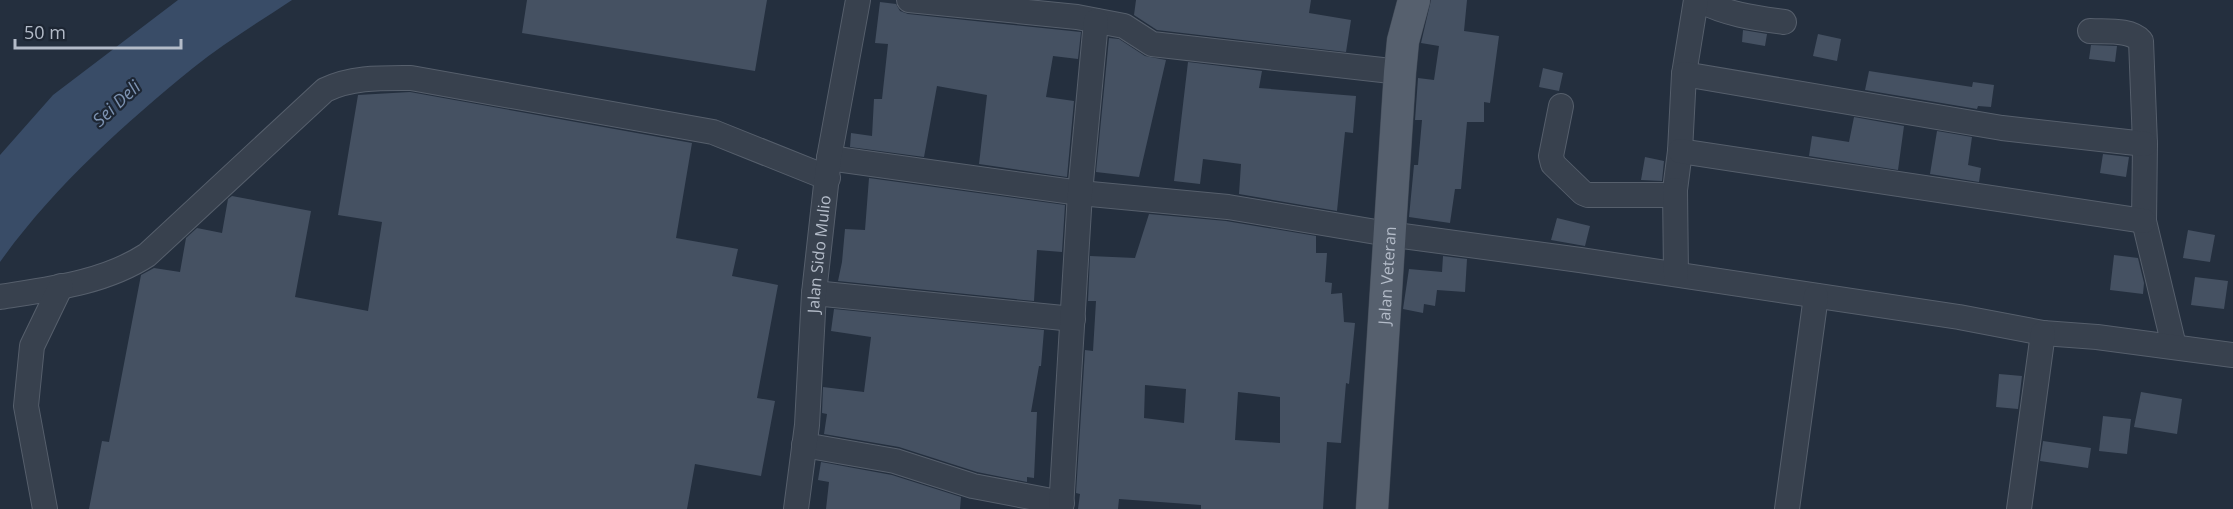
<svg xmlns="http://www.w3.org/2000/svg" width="2233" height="509" font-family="'Open Sans',sans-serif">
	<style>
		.water { fill: #394c67 }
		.building { fill: #455162; fill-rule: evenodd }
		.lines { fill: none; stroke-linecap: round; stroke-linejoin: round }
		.minor-casing { stroke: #565f6c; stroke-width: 26 }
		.major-casing { stroke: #414a57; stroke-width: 33 }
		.minor { stroke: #38414e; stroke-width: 24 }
		.major { stroke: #56606e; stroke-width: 32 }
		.labels { text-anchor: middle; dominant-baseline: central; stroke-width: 4.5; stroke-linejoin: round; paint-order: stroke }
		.street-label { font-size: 16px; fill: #b4bcc9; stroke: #1d2633 }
		.water-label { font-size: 18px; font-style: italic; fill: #7c92b1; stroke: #1d2633 }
	</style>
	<rect width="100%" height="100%" fill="#242f3e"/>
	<path class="water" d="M 178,0 L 292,0 C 259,22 224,43 193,68 C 124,124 52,189 0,262 L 0,155 L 53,95 Z"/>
	<path class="building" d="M 527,0 L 767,0 L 755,71 L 522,33 Z
		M 1136,0 L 1311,0 L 1309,13 L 1351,20 L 1346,52 L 1157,30 L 1134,15 Z
		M 1431,0 L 1467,0 L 1464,31 L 1499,36 L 1490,103 L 1484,102 L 1484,122 L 1467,122 L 1461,189 L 1455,189 L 1450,223 L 1409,217 L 1414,165 L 1418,165 L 1422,120 L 1415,120 L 1418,78 L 1434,80 L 1439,46 L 1421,43 Z
		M 880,2 L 896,4 L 900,11 L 908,14 L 1081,32 L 1078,59 L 1053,56 L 1046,97 L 1074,101 L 1067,177 L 979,164 L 987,95 L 937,86 L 924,157 L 850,147 L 851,133 L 872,136 L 874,99 L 882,99 L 888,44 L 875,43 Z
		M 1743,30 L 1767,34 L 1765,46 L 1742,42 Z
		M 1818,34 L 1841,39 L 1837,61 L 1813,56 Z
		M 1109,38 L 1119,39 L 1145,56 L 1166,60 L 1139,177 L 1096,172 Z
		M 2091,45 L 2117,46 L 2115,62 L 2089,59 Z
		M 1188,62 L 1262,71 L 1259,88 L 1356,96 L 1353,133 L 1345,132 L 1337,211 L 1239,194 L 1241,164 L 1203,159 L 1200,184 L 1174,181 Z
		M 1543,68 L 1563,73 L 1559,91 L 1539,87 Z
		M 1869,71 L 1972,87 L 1973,82 L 1994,85 L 1991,107 L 1978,106 L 1977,109 L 1865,90 Z
		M 410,92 L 692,143 L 676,238 L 738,249 L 732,276 L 778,285 L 757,398 L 775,401 L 761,476 L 695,464 L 687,509 L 89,509 L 102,441 L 109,442 L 141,275 L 154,268 L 180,272 L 186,238 L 197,228 L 222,233 L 228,199 L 232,196 L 311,211 L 295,297 L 368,311 L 382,222 L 338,215 L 358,95 Z
		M 1854,117 L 1904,126 L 1898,170 L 1809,156 L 1812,136 L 1849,142 Z
		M 1937,131 L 1972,137 L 1968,165 L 1981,168 L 1979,182 L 1930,174 Z
		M 2103,154 L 2129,157 L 2126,177 L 2100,173 Z
		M 1645,157 L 1664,161 L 1662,181 L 1641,180 Z
		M 869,178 L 1065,205 L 1062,252 L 1037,250 L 1034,301 L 838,281 L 842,262 L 845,229 L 865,230 Z
		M 1149,214 L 1226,221 L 1316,236 L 1316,253 L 1327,253 L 1325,282 L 1332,283 L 1331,294 L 1342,293 L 1344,322 L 1355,323 L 1349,384 L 1346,383 L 1341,443 L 1327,442 L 1323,509 L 1201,509 L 1201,505 L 1119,499 L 1118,509 L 1078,509 L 1080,494 L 1076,493 L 1085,350 L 1093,351 L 1096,301 L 1088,301 L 1090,256 L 1135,258 ZM 1145,385 L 1186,389 L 1184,423 L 1144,418 ZM 1238,392 L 1280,397 L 1280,443 L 1235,440 Z
		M 1557,218 L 1590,226 L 1585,246 L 1551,240 Z
		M 2188,230 L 2215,235 L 2210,262 L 2183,258 Z
		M 2114,255 L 2138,258 L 2144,283 L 2143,294 L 2110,290 Z
		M 1443,256 L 1467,259 L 1465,292 L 1437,290 L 1435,306 L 1424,304 L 1423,313 L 1403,309 L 1409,269 L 1442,272 Z
		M 2195,277 L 2228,281 L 2224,309 L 2191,305 Z
		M 834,309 L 1044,330 L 1041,366 L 1039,366 L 1031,412 L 1037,412 L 1034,478 L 1027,477 L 1027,482 L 977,472 L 899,447 L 824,434 L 827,414 L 822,413 L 823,387 L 864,392 L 871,337 L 831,331 Z
		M 1999,374 L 2022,376 L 2018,409 L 1996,407 Z
		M 2141,392 L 2182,399 L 2177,434 L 2134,427 Z
		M 2103,416 L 2131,419 L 2127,454 L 2099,451 Z
		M 2043,441 L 2091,448 L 2088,468 L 2040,461 Z
		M 821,462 L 892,475 L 961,497 L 960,509 L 826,509 L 829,482 L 818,480 Z"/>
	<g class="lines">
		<defs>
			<g id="minor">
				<path d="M 909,0 L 1077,17 L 1124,26 L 1152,44 L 1400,72"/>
				<path d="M 1699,0 C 1726,14 1753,18 1784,22"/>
				<path d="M 2090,31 C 2107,32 2130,29 2141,41 L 2145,144 L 2144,221 L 2174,346"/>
				<path d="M 1684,74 L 1696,0"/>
				<path d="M 1561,106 L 1551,156 L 1553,164 L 1583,193 L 1588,195 L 1668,195 L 1675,190 L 1680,151 L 1684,74 L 2002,128 L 2145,144"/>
				<path d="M 1680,151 L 2144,221"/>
				<path d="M 829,158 L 1080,193 L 1228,207 L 1388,234 L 1580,260 L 1959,317 L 2043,333 L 2097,337 L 2233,355"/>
				<path d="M 1675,190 L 1676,274"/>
				<path d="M 814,293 L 1073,319"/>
				<path d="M 0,297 C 50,289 104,283 147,255 L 325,90 C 352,77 381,78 411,78 L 713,132 L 828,178"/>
				<path d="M 804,445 L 895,461 L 973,486 L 1062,503"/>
				<path d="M 45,509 L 26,406 L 32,346 L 61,286"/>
				<path id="s1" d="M 796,509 L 807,425 L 814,293 L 829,158 L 858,0"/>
				<path d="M 1061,509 L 1080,193 L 1096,21"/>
				<path d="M 1787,509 L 1816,296"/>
				<path d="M 2019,509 L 2043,333"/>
			</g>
			<g id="major">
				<path id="s2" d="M 1372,509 L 1400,72 L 1403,41 L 1414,0"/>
			</g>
		</defs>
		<use href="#minor" class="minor-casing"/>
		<use href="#major" class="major-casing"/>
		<use href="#minor" class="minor"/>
		<use href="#major" class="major"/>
	</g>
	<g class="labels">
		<g class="street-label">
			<text stroke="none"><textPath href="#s1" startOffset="256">Jalan Sido Mulio</textPath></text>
			<text stroke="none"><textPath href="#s2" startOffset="234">Jalan Veteran</textPath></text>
		</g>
		<g class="water-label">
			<text transform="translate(116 103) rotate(-43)">Sei Deli</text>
		</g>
	</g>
	<path d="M15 39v9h166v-9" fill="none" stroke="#b4bcc9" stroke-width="3"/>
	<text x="24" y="39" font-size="18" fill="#b4bcc9" stroke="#1d2633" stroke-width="4.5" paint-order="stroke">50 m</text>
</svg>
